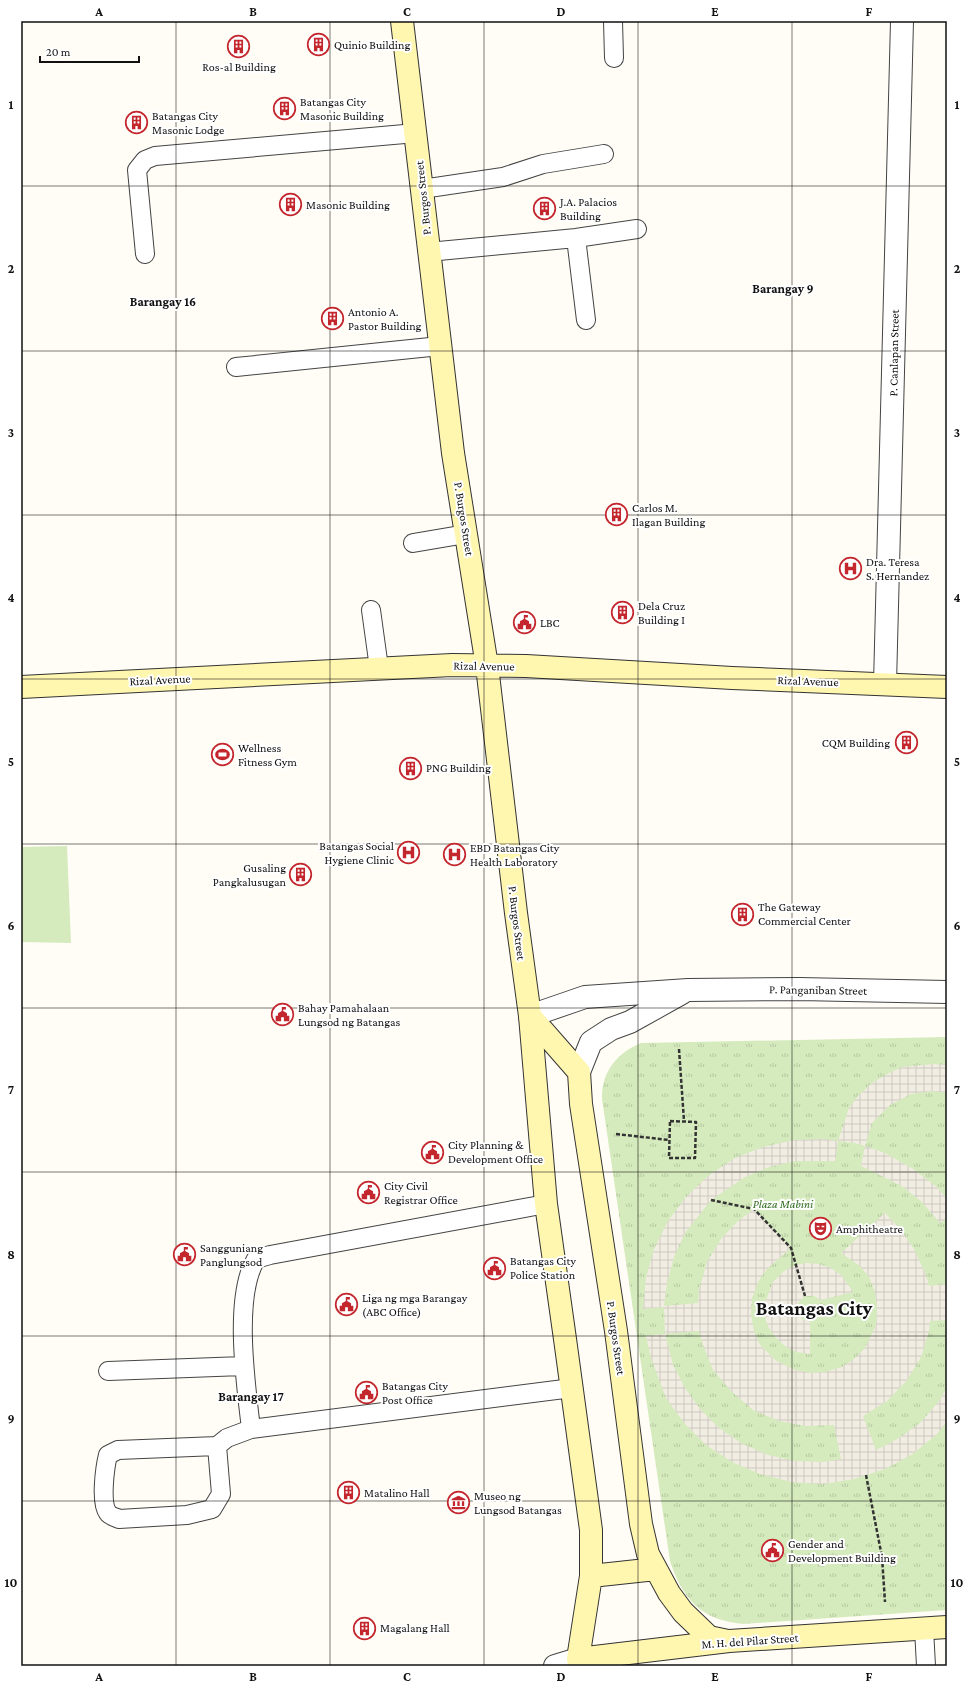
<svg xmlns="http://www.w3.org/2000/svg" width="968" height="1687" font-family="'Crimson Pro',serif">
	<style>
		.grass { fill: #d5ebbd }
		.park { fill: url(#park-tufts) }
		.plaza { fill: url(#plaza-grid); fill-rule: evenodd }
		.lines { fill: none; stroke-linecap: round; stroke-linejoin: round }
		.service-casing { stroke: #444; stroke-width: 20 }
		.tertiary-casing { stroke: #444; stroke-width: 24 }
		.secondary-casing { stroke: #333; stroke-width: 24 }
		.path { stroke: #333; stroke-width: 2.5; stroke-dasharray: 4 2; stroke-linecap: butt }
		.service { stroke: #fff; stroke-width: 18 }
		.tertiary { stroke: #fff; stroke-width: 22 }
		.secondary { stroke: #fff6b0; stroke-width: 22 }
		.grid { fill: none; stroke: #111; stroke-width: 1; stroke-opacity: 0.55 }
		.labels { text-anchor: middle; dominant-baseline: central; stroke-width: 4; stroke-linejoin: round; paint-order: stroke }
		.poi-label { font-size: 12px; fill: #111; stroke: #fff; text-anchor: start }
		.street-label { font-size: 12px; fill: #111; stroke: #fff }
		.park-label { font-size: 12px; font-style: italic; fill: #2f6b1f; stroke: #fff }
		.neighbourhood-label { font-size: 13px; font-weight: bold; fill: #111; stroke: #fff }
		.town-label { font-size: 20px; font-weight: bold; fill: #111; stroke: #fff }
		.neatline { fill: none; stroke: #111; stroke-width: 1.5 }
		.grid-label { font-size: 13px; text-anchor: middle; font-weight: bold; fill: #111 }
	</style>
	<defs>
		<pattern id="park-tufts" width="24" height="20" patternUnits="userSpaceOnUse"><rect width="24" height="20" fill="#d5ebbd"/><path d="M3 7l-1-3M5 7V3M7 7l1-3M15 17l-1-3M17 17v-4M19 17l1-3" fill="none" stroke="#b6c8a1"/></pattern>
		<pattern id="plaza-grid" width="8" height="8" patternUnits="userSpaceOnUse"><rect width="8" height="8" fill="#f1ede2"/><path d="M0 4h8M4 0v8" fill="none" stroke="#cecac1"/></pattern>
	</defs>
	<rect width="100%" height="100%" fill="#fffdf5"/>
	<path class="grass" d="M 67,846 L 71,943 L 21,942 L 21,847 Z"/>
	<path class="park" d="M 947,1037 L 947,1610 L 743,1624 C 701,1620 683,1600 670,1561 L 602,1099 C 601,1072 617,1053 641,1043 Z"/>
	<path class="plaza" d="M 934,1064 L 947,1065 L 947,1093 L 932,1091 L 911,1094 L 890,1105 L 872,1123 L 865,1146 L 885,1153 L 913,1169 L 937,1187 L 947,1199 L 947,1218 L 940,1223 L 922,1202 L 902,1186 L 861,1166 L 865,1146 L 855,1143 L 838,1141 L 835,1161 L 796,1161 L 769,1167 L 745,1177 L 711,1200 L 685,1233 L 674,1257 L 667,1283 L 664,1306 L 698,1303 L 699,1290 L 707,1262 L 721,1239 L 738,1221 L 754,1209 L 791,1248 L 768,1268 L 759,1280 L 752,1298 L 751,1314 L 754,1331 L 760,1345 L 775,1360 L 795,1370 L 812,1373 L 825,1372 L 842,1367 L 854,1359 L 865,1348 L 876,1325 L 877,1307 L 875,1292 L 869,1277 L 860,1266 L 841,1253 L 885,1213 L 900,1229 L 914,1249 L 926,1275 L 929,1286 L 947,1284 L 947,1320 L 930,1321 L 929,1331 L 921,1357 L 907,1380 L 887,1401 L 863,1416 L 876,1450 L 899,1438 L 921,1422 L 940,1400 L 947,1387 L 947,1422 L 936,1435 L 911,1455 L 885,1469 L 854,1479 L 823,1484 L 792,1482 L 760,1474 L 732,1462 L 706,1445 L 685,1424 L 666,1398 L 651,1358 L 646,1336 L 665,1334 L 664,1307 L 643,1309 L 646,1278 L 654,1249 L 668,1221 L 686,1197 L 708,1176 L 735,1158 L 763,1147 L 794,1140 L 824,1139 L 838,1141 L 849,1108 L 858,1096 L 872,1083 L 889,1073 L 902,1067 ZM 699,1331 L 703,1345 L 713,1370 L 731,1391 L 753,1410 L 779,1421 L 806,1426 L 834,1425 L 841,1459 L 823,1462 L 795,1461 L 768,1455 L 741,1443 L 719,1428 L 701,1410 L 685,1388 L 673,1365 L 666,1337 L 666,1334 Z
		M 806,1263 L 819,1264 L 831,1268 L 842,1276 L 853,1292 L 821,1300 L 814,1296 L 805,1296 L 798,1303 L 797,1307 L 800,1316 L 802,1319 L 810,1322 L 810,1354 L 796,1352 L 785,1346 L 775,1337 L 769,1328 L 766,1321 L 764,1305 L 773,1282 L 784,1271 L 796,1265 Z"/>
	<g class="lines">
		<defs>
			<path id="service" d="M 613,21 L 614,58
				M 422,189 L 503,177 L 543,164 L 604,154
				M 576,238 L 586,320
				M 428,252 L 576,238 L 637,229
				M 145,254 L 137,170 L 145,160 L 155,156 L 416,133
				M 236,367 L 440,346
				M 413,543 L 466,534
				M 371,610 L 379,668
				M 546,1204 L 270,1255 L 256,1259 C 233,1297 246,1385 251,1429 L 572,1388
				M 108,1371 L 243,1366
				M 217,1446 L 118,1450 L 108,1455 C 105,1467 100,1503 108,1513 C 110,1516 115,1517 119,1519 L 187,1515 L 212,1509 L 221,1494 L 217,1446 L 227,1438 L 251,1429
				M 924,1629 L 926,1666"/>
			<path id="tertiary" d="M 885,684 L 902,21
				M 530,1016 L 585,997 L 688,990 L 799,989 L 947,992
				M 579,1072 L 591,1042 L 611,1029 L 630,1022 L 682,993
				M 555,1666 L 578,1659"/>
			<path id="secondary" d="M 402,21 L 453,453 L 487,666 L 516,913 L 530,1016 L 546,1204 L 565,1339 L 591,1530 L 591,1576 L 578,1659 L 729,1641 L 947,1627
				M 21,687 L 452,665 L 526,666 L 732,678 L 947,687
				M 530,1016 L 579,1072 L 581,1104 L 616,1331 L 641,1524 L 648,1554 L 669,1593 L 683,1612 L 709,1637 L 728,1641
				M 591,1576 L 656,1569"/>
		</defs>
		<use href="#service" class="service-casing"/>
		<use href="#tertiary" class="tertiary-casing"/>
		<use href="#secondary" class="secondary-casing"/>
		<path class="path" d="M 679,1049 L 684,1121
			M 670,1121 L 696,1122 L 695,1158 L 669,1158 Z
			M 616,1134 L 669,1140
			M 711,1200 L 754,1209 L 791,1248 L 805,1296
			M 866,1475 L 882,1557 L 885,1602"/>
		<use href="#service" class="service"/>
		<use href="#tertiary" class="tertiary"/>
		<use href="#secondary" class="secondary"/>
	</g>
	<path class="grid" d="M 176,21 L 176,1666M 330,21 L 330,1666M 484,21 L 484,1666M 638,21 L 638,1666M 792,21 L 792,1666M 21,186 L 947,186M 21,351 L 947,351M 21,515 L 947,515M 21,679 L 947,679M 21,844 L 947,844M 21,1008 L 947,1008M 21,1172 L 947,1172M 21,1336 L 947,1336M 21,1501 L 947,1501"/>
	<defs>
		<symbol id="building-ring" viewBox="-11 -11 22 22"><circle r="9.5" fill="#fff" stroke="#c4262e" stroke-width="1.5"/><path d="M-4-6H4V6H1V3H-1V6H-4ZM-2.5-4.3h1.7v1.8h-1.7ZM.8-4.3h1.7v1.8H.8ZM-2.5-1h1.7V.8h-1.7ZM.8-1h1.7V.8H.8Z" fill="#c4262e"/></symbol>
		<symbol id="hospital-ring" viewBox="-11 -11 22 22"><circle r="9.5" fill="#fff" stroke="#c4262e" stroke-width="1.5"/><path d="M-5-5h3v3.5h4V-5h3V5h-3V1.5h-4V5h-3Z" fill="#c4262e"/></symbol>
		<symbol id="civic-ring" viewBox="-11 -11 22 22"><circle r="9.5" fill="#fff" stroke="#c4262e" stroke-width="1.5"/><path d="M-.6-6.5H3V-4.5H.6V-3L4-1V1h2V6H-6V1h2V-1L-.6-3ZM-1.2 2.5V6h2.4V2.5Z" fill="#c4262e"/></symbol>
		<symbol id="stadium-ring" viewBox="-11 -11 22 22"><circle r="9.5" fill="#fff" stroke="#c4262e" stroke-width="1.5"/><path d="M0-5a6.5 5 0 1 0 0 10a6.5 5 0 1 0 0-10ZM-3.5-1.8h7v3.6h-7Z" fill="#c4262e"/></symbol>
		<symbol id="theatre-ring" viewBox="-11 -11 22 22"><circle r="9.5" fill="#fff" stroke="#c4262e" stroke-width="1.5"/><path d="M-5-5.5Q0-4 5-5.5V0Q5 5 0 6Q-5 5-5 0ZM-3.3-2.5H-1v1.5H-3.3ZM1-2.5H3.3v1.5H1ZM-2.8 1Q0 5.5 2.8 1Z" fill="#c4262e"/></symbol>
		<symbol id="museum-ring" viewBox="-11 -11 22 22"><circle r="9.5" fill="#fff" stroke="#c4262e" stroke-width="1.5"/><path d="M0-6L6-3V-2H-6V-3ZM-5-1h2V3h-2ZM-1-1h2V3h-2ZM3-1h2V3H3ZM-6 4H6V6H-6Z" fill="#c4262e"/></symbol>
	</defs>
	<g fill-rule="evenodd">
		<use href="#building-ring" x="306" y="32" width="25" height="25"/>
		<use href="#building-ring" x="226" y="34" width="25" height="25"/>
		<use href="#building-ring" x="272" y="96" width="25" height="25"/>
		<use href="#building-ring" x="124" y="110" width="25" height="25"/>
		<use href="#building-ring" x="278" y="192" width="25" height="25"/>
		<use href="#building-ring" x="532" y="196" width="25" height="25"/>
		<use href="#building-ring" x="320" y="306" width="25" height="25"/>
		<use href="#building-ring" x="604" y="502" width="25" height="25"/>
		<use href="#hospital-ring" x="838" y="556" width="25" height="25"/>
		<use href="#building-ring" x="610" y="600" width="25" height="25"/>
		<use href="#civic-ring" x="512" y="610" width="25" height="25"/>
		<use href="#building-ring" x="894" y="730" width="25" height="25"/>
		<use href="#stadium-ring" x="210" y="742" width="25" height="25"/>
		<use href="#building-ring" x="398" y="756" width="25" height="25"/>
		<use href="#hospital-ring" x="396" y="840" width="25" height="25"/>
		<use href="#hospital-ring" x="442" y="842" width="25" height="25"/>
		<use href="#building-ring" x="288" y="862" width="25" height="25"/>
		<use href="#building-ring" x="730" y="902" width="25" height="25"/>
		<use href="#civic-ring" x="270" y="1002" width="25" height="25"/>
		<use href="#civic-ring" x="420" y="1140" width="25" height="25"/>
		<use href="#civic-ring" x="356" y="1180" width="25" height="25"/>
		<use href="#theatre-ring" x="808" y="1216" width="25" height="25"/>
		<use href="#civic-ring" x="172" y="1242" width="25" height="25"/>
		<use href="#civic-ring" x="482" y="1256" width="25" height="25"/>
		<use href="#civic-ring" x="334" y="1292" width="25" height="25"/>
		<use href="#civic-ring" x="354" y="1380" width="25" height="25"/>
		<use href="#building-ring" x="336" y="1480" width="25" height="25"/>
		<use href="#museum-ring" x="446" y="1490" width="25" height="25"/>
		<use href="#civic-ring" x="760" y="1538" width="25" height="25"/>
		<use href="#building-ring" x="352" y="1616" width="25" height="25"/>
	</g>
	<g class="labels">
		<g class="poi-label">
			<text x="334" y="45">Quinio Building</text>
			<text x="239" y="67" text-anchor="middle">Ros-al Building</text>
			<text x="300" y="102">Batangas City<tspan x="300" dy="14">Masonic Building</tspan></text>
			<text x="152" y="116">Batangas City<tspan x="152" dy="14">Masonic Lodge</tspan></text>
			<text x="560" y="202">J.A. Palacios<tspan x="560" dy="14">Building</tspan></text>
			<text x="306" y="205">Masonic Building</text>
			<text x="348" y="312">Antonio A.<tspan x="348" dy="14">Pastor Building</tspan></text>
			<text x="632" y="508">Carlos M.<tspan x="632" dy="14">Ilagan Building</tspan></text>
			<text x="866" y="562">Dra. Teresa<tspan x="866" dy="14">S. Hernandez</tspan></text>
			<text x="638" y="606">Dela Cruz<tspan x="638" dy="14">Building I</tspan></text>
			<text x="540" y="623">LBC</text>
			<text x="890" y="743" text-anchor="end">CQM Building</text>
			<text x="238" y="748">Wellness<tspan x="238" dy="14">Fitness Gym</tspan></text>
			<text x="426" y="768">PNG Building</text>
			<text x="394" y="846" text-anchor="end">Batangas Social<tspan x="394" dy="14">Hygiene Clinic</tspan></text>
			<text x="470" y="848">EBD Batangas City<tspan x="470" dy="14">Health Laboratory</tspan></text>
			<text x="286" y="868" text-anchor="end">Gusaling<tspan x="286" dy="14">Pangkalusugan</tspan></text>
			<text x="758" y="907">The Gateway<tspan x="758" dy="14">Commercial Center</tspan></text>
			<text x="298" y="1008">Bahay Pamahalaan<tspan x="298" dy="14">Lungsod ng Batangas</tspan></text>
			<text x="448" y="1145">City Planning &amp;<tspan x="448" dy="14">Development Office</tspan></text>
			<text x="384" y="1186">City Civil<tspan x="384" dy="14">Registrar Office</tspan></text>
			<text x="836" y="1229">Amphitheatre</text>
			<text x="200" y="1248">Sangguniang<tspan x="200" dy="14">Panglungsod</tspan></text>
			<text x="510" y="1261">Batangas City<tspan x="510" dy="14">Police Station</tspan></text>
			<text x="362" y="1298">Liga ng mga Barangay<tspan x="362" dy="14">(ABC Office)</tspan></text>
			<text x="382" y="1386">Batangas City<tspan x="382" dy="14">Post Office</tspan></text>
			<text x="364" y="1493">Matalino Hall</text>
			<text x="474" y="1496">Museo ng<tspan x="474" dy="14">Lungsod Batangas</tspan></text>
			<text x="788" y="1544">Gender and<tspan x="788" dy="14">Development Building</tspan></text>
			<text x="380" y="1628">Magalang Hall</text>
		</g>
		<g class="street-label">
			<text transform="translate(423 198) rotate(-96)">P. Burgos Street</text>
			<text transform="translate(894 353) rotate(-89)">P. Canlapan Street</text>
			<text transform="translate(464 519) rotate(81)">P. Burgos Street</text>
			<text transform="translate(484 666) rotate(1)">Rizal Avenue</text>
			<text transform="translate(160 680) rotate(-3)">Rizal Avenue</text>
			<text transform="translate(808 681) rotate(2)">Rizal Avenue</text>
			<text transform="translate(517 923) rotate(83)">P. Burgos Street</text>
			<text transform="translate(818 990) rotate(1)">P. Panganiban Street</text>
			<text transform="translate(616 1338) rotate(82)">P. Burgos Street</text>
			<text transform="translate(750 1641) rotate(-4)">M. H. del Pilar Street</text>
		</g>
		<g class="park-label">
			<text x="783" y="1204">Plaza Mabini</text>
		</g>
		<g class="neighbourhood-label">
			<text x="783" y="288">Barangay 9</text>
			<text x="163" y="301">Barangay 16</text>
			<text x="251" y="1396">Barangay 17</text>
		</g>
		<g class="town-label">
			<text x="814" y="1308">Batangas City</text>
		</g>
	</g>
	<rect width="968" height="1687" fill="none" stroke="#ffffff" stroke-width="44"/>
	<path d="M40 56v6h99v-6" fill="none" stroke="#111111" stroke-width="2"/>
	<text x="46" y="56" font-size="12" fill="#111111" stroke="#ffffff" stroke-width="3" paint-order="stroke">20 m</text>
	<rect x="22" y="22" width="924" height="1643" class="neatline"/>
	<g class="grid-label">
		<text x="99" y="16">A</text>
		<text x="253" y="16">B</text>
		<text x="407" y="16">C</text>
		<text x="561" y="16">D</text>
		<text x="715" y="16">E</text>
		<text x="869" y="16">F</text>
		<text x="11" y="109">1</text>
		<text x="957" y="109">1</text>
		<text x="11" y="273">2</text>
		<text x="957" y="273">2</text>
		<text x="11" y="437">3</text>
		<text x="957" y="437">3</text>
		<text x="11" y="602">4</text>
		<text x="957" y="602">4</text>
		<text x="11" y="766">5</text>
		<text x="957" y="766">5</text>
		<text x="11" y="930">6</text>
		<text x="957" y="930">6</text>
		<text x="11" y="1094">7</text>
		<text x="957" y="1094">7</text>
		<text x="11" y="1259">8</text>
		<text x="957" y="1259">8</text>
		<text x="11" y="1423">9</text>
		<text x="957" y="1423">9</text>
		<text x="11" y="1587">10</text>
		<text x="957" y="1587">10</text>
		<text x="99" y="1681">A</text>
		<text x="253" y="1681">B</text>
		<text x="407" y="1681">C</text>
		<text x="561" y="1681">D</text>
		<text x="715" y="1681">E</text>
		<text x="869" y="1681">F</text>
	</g>
</svg>
